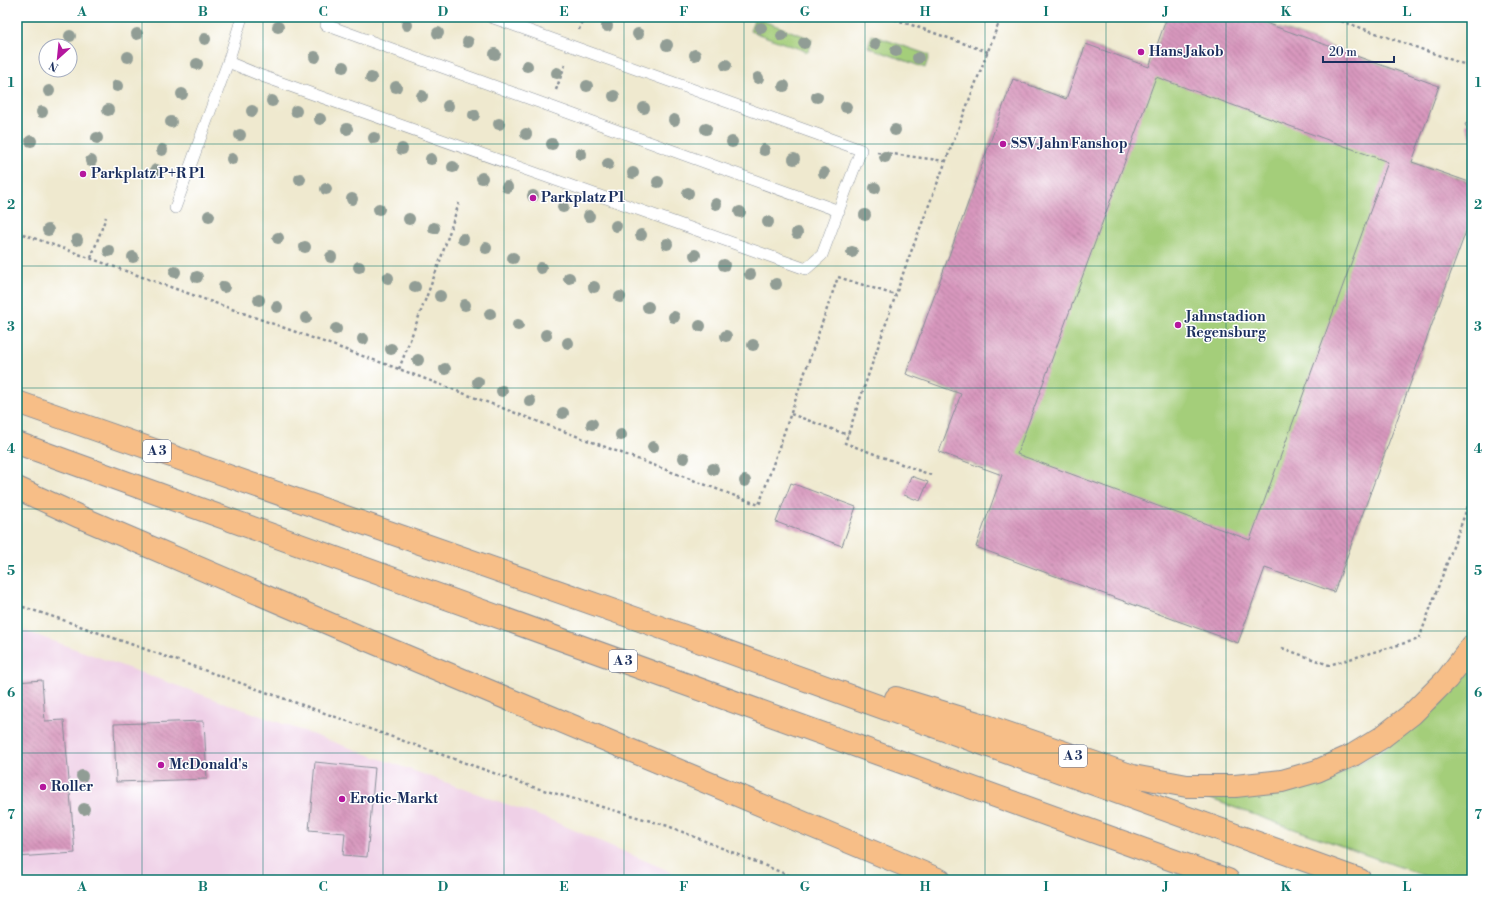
<svg xmlns="http://www.w3.org/2000/svg" width="1489" height="897" font-family="'Libre Bodoni',serif">
	<style>
		.built { fill: #efd0e7 }
		.grass { fill: #a4ce7a; stroke: #607e6c }
		.building { fill: url(#building-back-hatch); fill-rule: evenodd }
		.lines { fill: none; stroke-linecap: round; stroke-linejoin: round }
		.service-casing { stroke: #858c96; stroke-width: 12 }
		.motorway-casing { stroke: #858c96; stroke-width: 24 }
		.path { stroke: #858c96; stroke-width: 2.5; stroke-dasharray: 3 3; stroke-linecap: butt }
		.service { stroke: #fff; stroke-width: 11 }
		.motorway { stroke: #f7be87; stroke-width: 22 }
		.tree { fill: #919d95 }
		.grid { fill: none; stroke: #0f766e; stroke-width: 1; stroke-opacity: 0.55 }
		.poi-dot { fill: #b5179e; stroke: #fff; stroke-width: 1.5 }
		.labels { text-anchor: middle; dominant-baseline: central; stroke-width: 3; stroke-linejoin: round; paint-order: stroke }
		.shield { fill: #fff; stroke: #5f6d8e; stroke-width: 1 }
		.shield-label { font-size: 13px; font-weight: bold; fill: #1b2f5e }
		.poi-label { font-size: 14px; font-weight: bold; fill: #1b2f5e; stroke: #fff; text-anchor: start }
		.neatline { fill: none; stroke: #0f766e; stroke-width: 1.5 }
		.grid-label { font-size: 13px; text-anchor: middle; font-weight: bold; fill: #0f766e }
	</style>
	<defs>
		<pattern id="building-back-hatch" width="6" height="6" patternUnits="userSpaceOnUse"><rect width="6" height="6" fill="#d897bd"/><path d="M-1 5l2 2M0 0l6 6M5-1l2 2" fill="none" stroke="#ae7c9d"/></pattern>
	</defs>
	<rect width="100%" height="100%" fill="#fff"/>
	<filter id="ink" filterUnits="userSpaceOnUse"><feTurbulence type="fractalNoise" baseFrequency=".025" numOctaves="2"/><feDisplacementMap in="SourceGraphic" scale="8" xChannelSelector="R" yChannelSelector="G"/><feConvolveMatrix kernelMatrix="1 2 1 2 8 2 1 2 1" color-interpolation-filters="sRGB"/></filter>
	<filter id="wash" filterUnits="userSpaceOnUse"><feTurbulence type="fractalNoise" baseFrequency=".012" numOctaves="4" result="noise"/><feDisplacementMap in="SourceGraphic" scale="16" xChannelSelector="R" yChannelSelector="G"/><feGaussianBlur stdDeviation="0.9" result="paint"/><feColorMatrix in="noise" values="0 0 0 0 0 0 0 0 0 0 0 0 0 0 0 0 0 1.4 0 .05"/><feComposite in="paint" operator="in"/></filter>
	<g filter="url(#wash)">
		<rect width="100%" height="100%" fill="#efe9cf"/>
		<path class="built" d="M 17,628 L 553,821 L 690,880 L 17,880 Z"/>
		<path class="grass" d="M 1167,17 L 1249,17 L 1439,86 L 1412,161 L 1472,183 L 1472,215 L 1334,592 L 1265,568 L 1238,643 L 976,547 L 1002,475 L 939,452 L 960,394 L 906,374 L 1013,79 L 1066,98 L 1086,44 L 1149,67 Z
			M 755,18 L 812,39 L 808,52 L 750,31 Z
			M 872,35 L 929,55 L 925,68 L 868,47 Z
			M 1472,669 L 1472,880 L 1436,880 L 1205,797 L 1286,790 L 1330,780 L 1384,749 L 1438,707 Z"/>
		<g id="blocks">
			<path class="building" d="M 1167,17 L 1249,17 L 1439,86 L 1412,162 L 1472,183 L 1472,215 L 1334,592 L 1265,568 L 1238,643 L 976,547 L 1002,475 L 939,452 L 961,394 L 906,374 L 1013,79 L 1066,99 L 1086,44 L 1149,67 ZM 1156,77 L 1388,162 L 1250,540 L 1017,454 Z
				M 1472,121 L 1472,140 L 1465,124 Z
				M 911,476 L 928,482 L 920,501 L 904,495 Z
				M 791,483 L 856,507 L 842,546 L 776,522 Z
				M 42,680 L 45,721 L 64,720 L 75,853 L 17,857 L 17,682 Z
				M 204,721 L 207,779 L 116,782 L 114,724 Z
				M 315,762 L 375,768 L 367,857 L 343,855 L 345,833 L 309,830 Z"/>
		</g>
	</g>
	<g filter="url(#ink)">
		<use href="#blocks" fill-opacity="0" stroke="#858c96" stroke-width="1"/>
		<g class="lines">
			<defs>
				<path id="service" d="M 329,17 L 326,25 L 839,211
					M 228,62 L 262,76 L 806,269 L 822,255 L 861,150 L 491,17
					M 175,208 L 228,62 L 242,17"/>
				<path id="motorway" d="M 17,402 L 640,620 L 1360,880
					M 17,443 L 1228,880
					M 17,488 L 80,517 L 365,639 L 940,880
					M 896,698 L 984,725 L 1133,776 L 1187,786 L 1235,786 L 1282,781 L 1317,771 L 1353,755 L 1381,738 L 1412,714 L 1447,679 L 1472,646"/>
			</defs>
			<use href="#service" class="service-casing"/>
			<use href="#motorway" class="motorway-casing"/>
			<path class="path" d="M 889,17 L 988,52
				M 1069,17 L 1071,22
				M 1330,17 L 1472,67
				M 579,30 L 583,17
				M 556,90 L 566,62
				M 877,152 L 945,161
				M 17,232 L 399,369 L 759,505 L 838,277 L 895,295
				M 91,258 L 106,217
				M 399,369 L 440,261 L 459,203
				M 791,414 L 848,435
				M 931,475 L 845,443 L 906,265 L 1001,17
				M 17,605 L 60,619 L 533,787 L 668,826 L 800,880
				M 1282,648 L 1329,665 L 1419,639 L 1472,495"/>
			<use href="#service" class="service"/>
			<use href="#motorway" class="motorway"/>
		</g>
		<g class="tree">
			<circle cx="407" cy="25" r="6"/>
			<circle cx="607" cy="26" r="6"/>
			<circle cx="278" cy="27" r="6"/>
			<circle cx="761" cy="28" r="6"/>
			<circle cx="438" cy="33" r="6"/>
			<circle cx="137" cy="34" r="6"/>
			<circle cx="638" cy="34" r="6"/>
			<circle cx="70" cy="36" r="6"/>
			<circle cx="782" cy="36" r="6"/>
			<circle cx="205" cy="39" r="6"/>
			<circle cx="468" cy="42" r="6"/>
			<circle cx="804" cy="43" r="6"/>
			<circle cx="875" cy="44" r="6"/>
			<circle cx="667" cy="45" r="6"/>
			<circle cx="896" cy="51" r="6"/>
			<circle cx="495" cy="54" r="6"/>
			<circle cx="695" cy="55" r="6"/>
			<circle cx="128" cy="57" r="6"/>
			<circle cx="315" cy="57" r="6"/>
			<circle cx="918" cy="58" r="6"/>
			<circle cx="197" cy="64" r="6"/>
			<circle cx="726" cy="65" r="6"/>
			<circle cx="527" cy="66" r="6"/>
			<circle cx="343" cy="67" r="6"/>
			<circle cx="557" cy="73" r="6"/>
			<circle cx="371" cy="78" r="6"/>
			<circle cx="758" cy="78" r="6"/>
			<circle cx="117" cy="86" r="6"/>
			<circle cx="587" cy="86" r="6"/>
			<circle cx="784" cy="86" r="6"/>
			<circle cx="396" cy="87" r="6"/>
			<circle cx="49" cy="91" r="6"/>
			<circle cx="182" cy="94" r="6"/>
			<circle cx="422" cy="96" r="6"/>
			<circle cx="614" cy="96" r="6"/>
			<circle cx="817" cy="97" r="6"/>
			<circle cx="272" cy="101" r="6"/>
			<circle cx="448" cy="106" r="6"/>
			<circle cx="846" cy="107" r="6"/>
			<circle cx="644" cy="108" r="6"/>
			<circle cx="108" cy="110" r="6"/>
			<circle cx="252" cy="111" r="6"/>
			<circle cx="296" cy="111" r="6"/>
			<circle cx="42" cy="112" r="6"/>
			<circle cx="474" cy="115" r="6"/>
			<circle cx="320" cy="119" r="6"/>
			<circle cx="674" cy="120" r="6"/>
			<circle cx="171" cy="122" r="6"/>
			<circle cx="499" cy="124" r="6"/>
			<circle cx="347" cy="129" r="6"/>
			<circle cx="706" cy="129" r="6"/>
			<circle cx="895" cy="130" r="6"/>
			<circle cx="526" cy="134" r="6"/>
			<circle cx="240" cy="135" r="6"/>
			<circle cx="97" cy="138" r="6"/>
			<circle cx="374" cy="138" r="6"/>
			<circle cx="31" cy="141" r="6"/>
			<circle cx="732" cy="142" r="6"/>
			<circle cx="552" cy="144" r="6"/>
			<circle cx="402" cy="149" r="6"/>
			<circle cx="162" cy="150" r="6"/>
			<circle cx="764" cy="150" r="6"/>
			<circle cx="581" cy="154" r="6"/>
			<circle cx="885" cy="157" r="6"/>
			<circle cx="232" cy="159" r="6"/>
			<circle cx="431" cy="159" r="6"/>
			<circle cx="794" cy="159" r="6"/>
			<circle cx="91" cy="161" r="6"/>
			<circle cx="608" cy="164" r="6"/>
			<circle cx="453" cy="167" r="6"/>
			<circle cx="156" cy="170" r="6"/>
			<circle cx="633" cy="173" r="6"/>
			<circle cx="824" cy="173" r="6"/>
			<circle cx="482" cy="178" r="6"/>
			<circle cx="300" cy="179" r="6"/>
			<circle cx="658" cy="182" r="6"/>
			<circle cx="507" cy="187" r="6"/>
			<circle cx="875" cy="188" r="6"/>
			<circle cx="326" cy="189" r="6"/>
			<circle cx="688" cy="193" r="6"/>
			<circle cx="533" cy="196" r="6"/>
			<circle cx="352" cy="199" r="6"/>
			<circle cx="716" cy="204" r="6"/>
			<circle cx="563" cy="207" r="6"/>
			<circle cx="379" cy="209" r="6"/>
			<circle cx="740" cy="212" r="6"/>
			<circle cx="865" cy="215" r="6"/>
			<circle cx="209" cy="216" r="6"/>
			<circle cx="589" cy="216" r="6"/>
			<circle cx="409" cy="219" r="6"/>
			<circle cx="768" cy="222" r="6"/>
			<circle cx="616" cy="226" r="6"/>
			<circle cx="434" cy="228" r="6"/>
			<circle cx="48" cy="230" r="6"/>
			<circle cx="797" cy="233" r="6"/>
			<circle cx="641" cy="235" r="6"/>
			<circle cx="278" cy="238" r="6"/>
			<circle cx="463" cy="239" r="6"/>
			<circle cx="77" cy="240" r="6"/>
			<circle cx="667" cy="244" r="6"/>
			<circle cx="305" cy="247" r="6"/>
			<circle cx="486" cy="248" r="6"/>
			<circle cx="109" cy="251" r="6"/>
			<circle cx="852" cy="252" r="6"/>
			<circle cx="695" cy="255" r="6"/>
			<circle cx="133" cy="257" r="6"/>
			<circle cx="331" cy="257" r="6"/>
			<circle cx="513" cy="258" r="6"/>
			<circle cx="724" cy="265" r="6"/>
			<circle cx="359" cy="267" r="6"/>
			<circle cx="541" cy="268" r="6"/>
			<circle cx="175" cy="272" r="6"/>
			<circle cx="750" cy="274" r="6"/>
			<circle cx="197" cy="277" r="6"/>
			<circle cx="388" cy="278" r="6"/>
			<circle cx="569" cy="278" r="6"/>
			<circle cx="776" cy="284" r="6"/>
			<circle cx="224" cy="287" r="6"/>
			<circle cx="415" cy="287" r="6"/>
			<circle cx="594" cy="287" r="6"/>
			<circle cx="440" cy="296" r="6"/>
			<circle cx="620" cy="297" r="6"/>
			<circle cx="259" cy="300" r="6"/>
			<circle cx="465" cy="305" r="6"/>
			<circle cx="277" cy="307" r="6"/>
			<circle cx="648" cy="307" r="6"/>
			<circle cx="490" cy="314" r="6"/>
			<circle cx="674" cy="317" r="6"/>
			<circle cx="306" cy="318" r="6"/>
			<circle cx="518" cy="325" r="6"/>
			<circle cx="700" cy="326" r="6"/>
			<circle cx="336" cy="329" r="6"/>
			<circle cx="546" cy="335" r="6"/>
			<circle cx="726" cy="336" r="6"/>
			<circle cx="363" cy="339" r="6"/>
			<circle cx="568" cy="343" r="6"/>
			<circle cx="753" cy="345" r="6"/>
			<circle cx="391" cy="349" r="6"/>
			<circle cx="418" cy="360" r="6"/>
			<circle cx="445" cy="369" r="6"/>
			<circle cx="478" cy="382" r="6"/>
			<circle cx="502" cy="391" r="6"/>
			<circle cx="530" cy="401" r="6"/>
			<circle cx="563" cy="413" r="6"/>
			<circle cx="592" cy="424" r="6"/>
			<circle cx="621" cy="435" r="6"/>
			<circle cx="653" cy="447" r="6"/>
			<circle cx="684" cy="458" r="6"/>
			<circle cx="713" cy="469" r="6"/>
			<circle cx="745" cy="481" r="6"/>
			<circle cx="82" cy="776" r="6"/>
			<circle cx="84" cy="809" r="6"/>
		</g>
	</g>
	<path class="grid" d="M 142,17 L 142,880M 263,17 L 263,880M 383,17 L 383,880M 504,17 L 504,880M 624,17 L 624,880M 744,17 L 744,880M 865,17 L 865,880M 985,17 L 985,880M 1106,17 L 1106,880M 1226,17 L 1226,880M 1347,17 L 1347,880M 17,144 L 1472,144M 17,266 L 1472,266M 17,388 L 1472,388M 17,509 L 1472,509M 17,631 L 1472,631M 17,753 L 1472,753"/>
	<g class="poi-dot">
		<circle cx="1141" cy="52" r="4"/>
		<circle cx="1003" cy="144" r="4"/>
		<circle cx="83" cy="174" r="4"/>
		<circle cx="533" cy="198" r="4"/>
		<circle cx="1178" cy="325" r="4"/>
		<circle cx="161" cy="765" r="4"/>
		<circle cx="43" cy="787" r="4"/>
		<circle cx="342" cy="799" r="4"/>
	</g>
	<g class="labels">
		<g class="shield">
			<rect x="143" y="440" width="28" height="22" rx="3"/>
			<rect x="609" y="650" width="28" height="22" rx="3"/>
			<rect x="1059" y="745" width="28" height="22" rx="3"/>
		</g>
		<g class="shield-label">
			<text x="157" y="451">A 3</text>
			<text x="623" y="661">A 3</text>
			<text x="1073" y="756">A 3</text>
		</g>
		<g class="poi-label">
			<text x="1149" y="52">Hans Jakob</text>
			<text x="1011" y="144">SSV Jahn Fanshop</text>
			<text x="91" y="174">Parkplatz P+R P1</text>
			<text x="541" y="198">Parkplatz P1</text>
			<text x="1186" y="317">Jahnstadion<tspan x="1186" dy="16">Regensburg</tspan></text>
			<text x="169" y="765">McDonald's</text>
			<text x="51" y="787">Roller</text>
			<text x="350" y="799">Erotic-Markt</text>
		</g>
	</g>
	<rect width="1489" height="897" fill="none" stroke="#fff" stroke-width="44"/>
	<g transform="translate(58 58) rotate(207)"><circle r="19" fill="#ffffff" stroke="#a4acbf"/>
	<path d="M0-3L7 15L0 10L-7 15Z" fill="#b5179e"/>
	<text y="-6" font-size="11" font-weight="bold" text-anchor="middle" fill="#1b2f5e">N</text>
	</g>
	<path d="M1323 56v6h71v-6" fill="none" stroke="#1b2f5e" stroke-width="2"/>
	<text x="1329" y="56" font-size="12" fill="#1b2f5e" stroke="#ffffff" stroke-width="3" paint-order="stroke">20 m</text>
	<rect x="22" y="22" width="1445" height="853" class="neatline"/>
	<g class="grid-label">
		<text x="82" y="16">A</text>
		<text x="203" y="16">B</text>
		<text x="323" y="16">C</text>
		<text x="443" y="16">D</text>
		<text x="564" y="16">E</text>
		<text x="684" y="16">F</text>
		<text x="805" y="16">G</text>
		<text x="925" y="16">H</text>
		<text x="1046" y="16">I</text>
		<text x="1166" y="16">J</text>
		<text x="1286" y="16">K</text>
		<text x="1407" y="16">L</text>
		<text x="11" y="87">1</text>
		<text x="1478" y="87">1</text>
		<text x="11" y="209">2</text>
		<text x="1478" y="209">2</text>
		<text x="11" y="331">3</text>
		<text x="1478" y="331">3</text>
		<text x="11" y="453">4</text>
		<text x="1478" y="453">4</text>
		<text x="11" y="575">5</text>
		<text x="1478" y="575">5</text>
		<text x="11" y="697">6</text>
		<text x="1478" y="697">6</text>
		<text x="11" y="819">7</text>
		<text x="1478" y="819">7</text>
		<text x="82" y="891">A</text>
		<text x="203" y="891">B</text>
		<text x="323" y="891">C</text>
		<text x="443" y="891">D</text>
		<text x="564" y="891">E</text>
		<text x="684" y="891">F</text>
		<text x="805" y="891">G</text>
		<text x="925" y="891">H</text>
		<text x="1046" y="891">I</text>
		<text x="1166" y="891">J</text>
		<text x="1286" y="891">K</text>
		<text x="1407" y="891">L</text>
	</g>
</svg>
